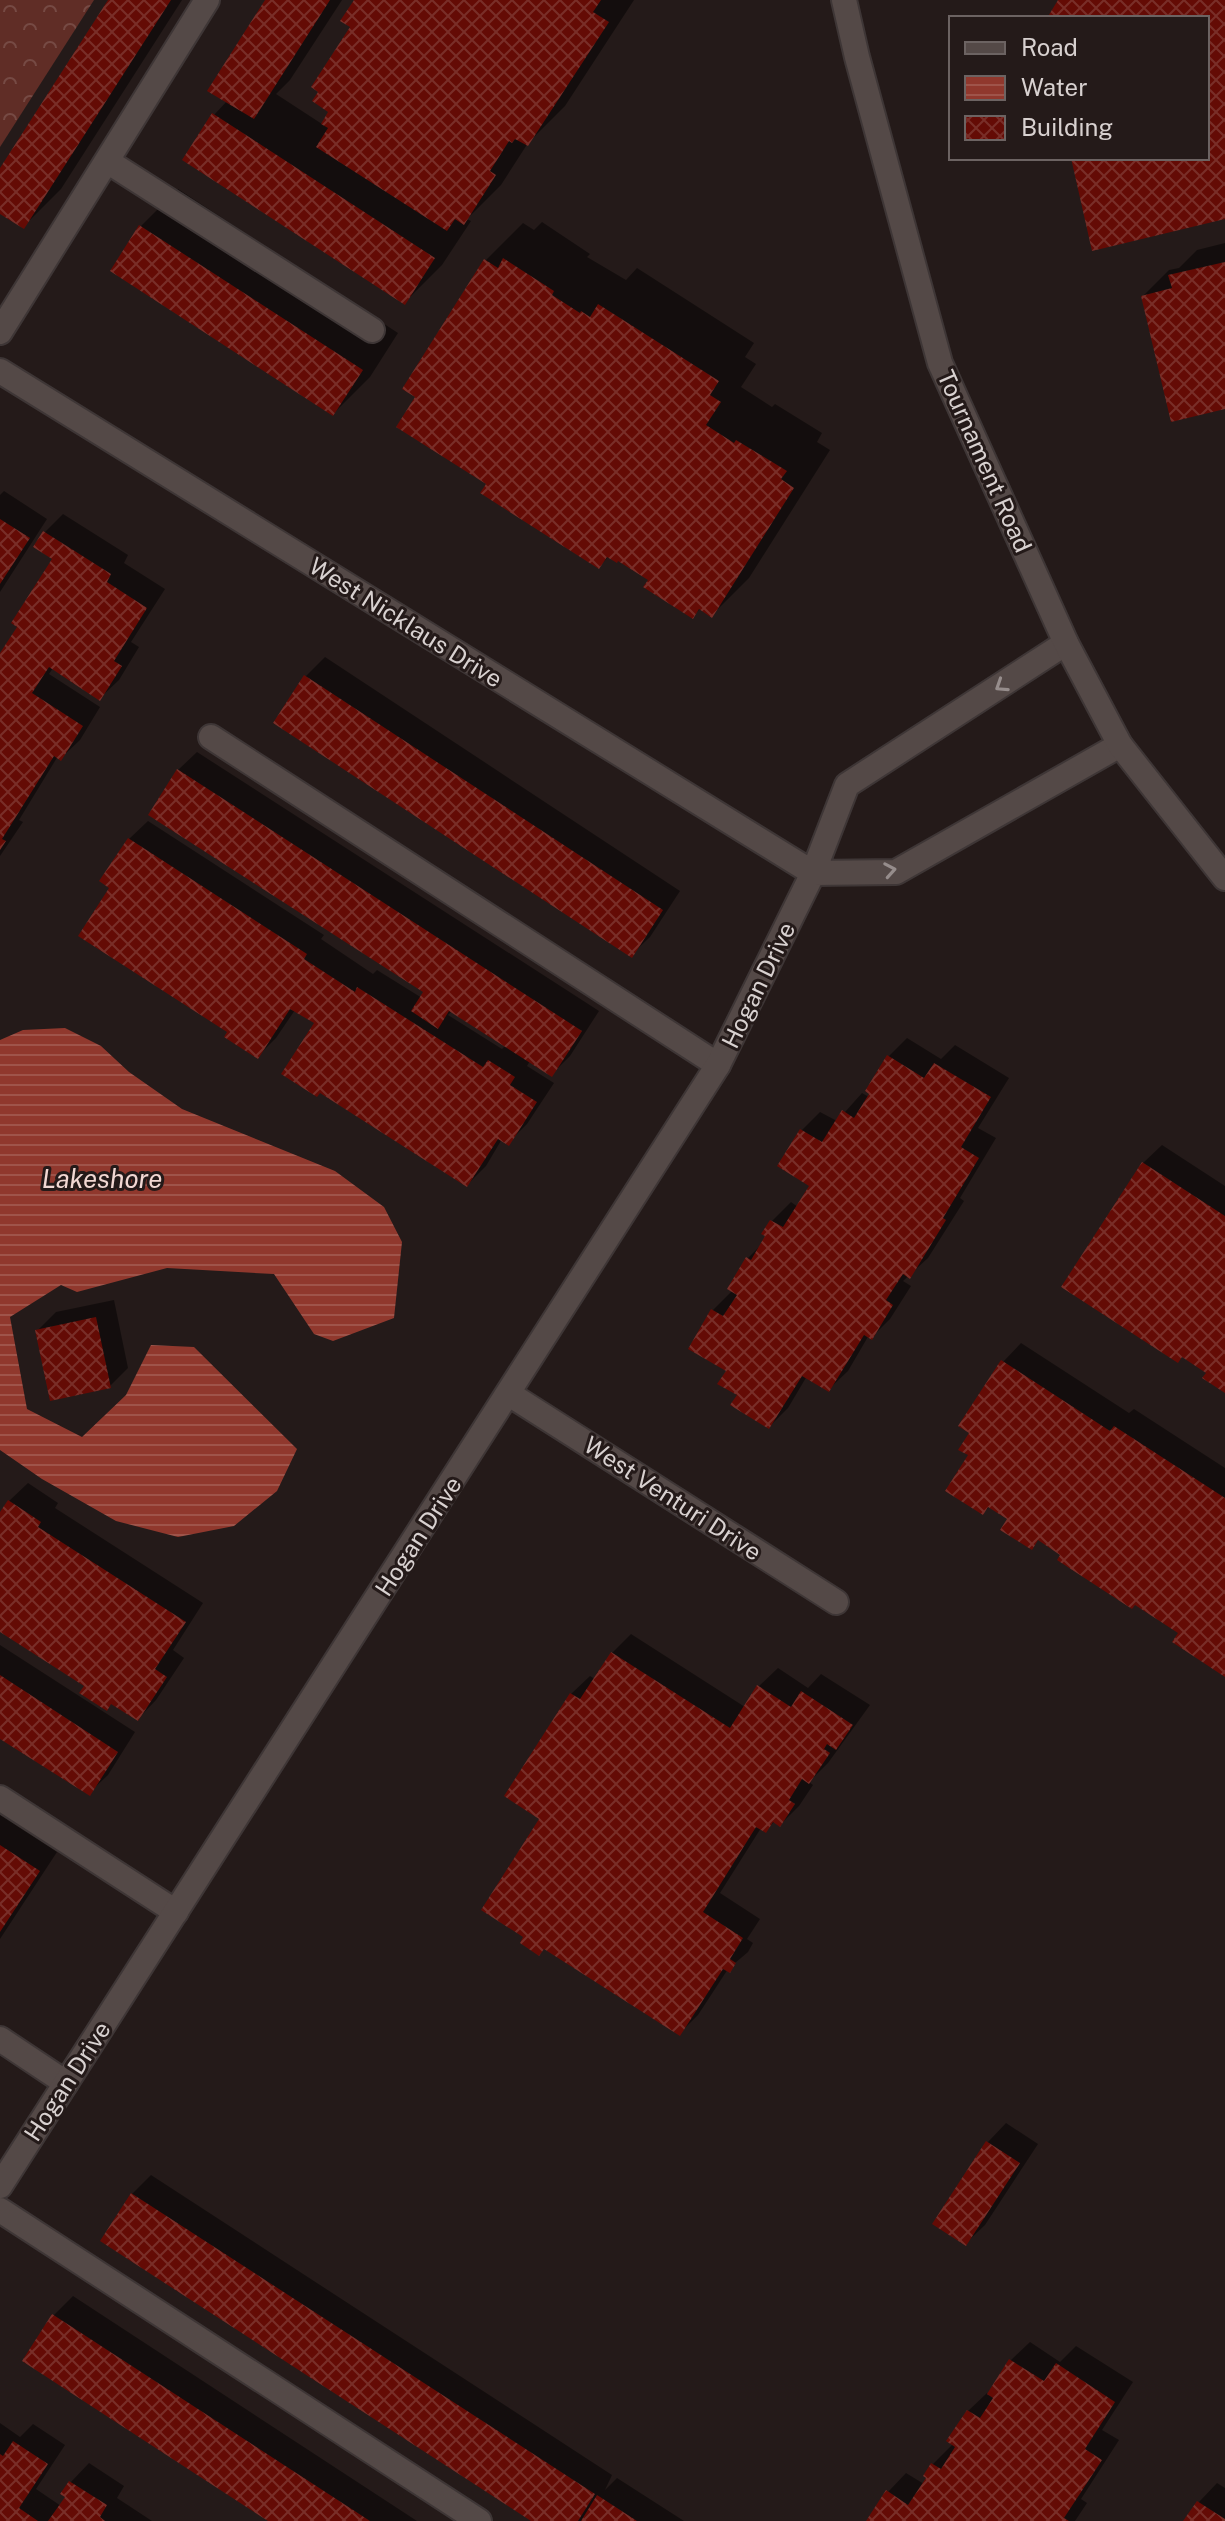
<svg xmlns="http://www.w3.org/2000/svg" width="1225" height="2521" font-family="'Public Sans',sans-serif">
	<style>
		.park { fill: url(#park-crowns) }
		.water { fill: url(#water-rules) }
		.shadow { fill: #0007; fill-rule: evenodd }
		.building { fill: url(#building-cross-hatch) }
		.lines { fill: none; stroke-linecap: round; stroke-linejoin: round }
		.lane-casing { stroke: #3e3636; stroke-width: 28 }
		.street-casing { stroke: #3e3636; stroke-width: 28 }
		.secondary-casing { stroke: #3e3636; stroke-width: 28 }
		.lane { stroke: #544947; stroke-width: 24 }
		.street { stroke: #544947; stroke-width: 24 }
		.secondary { stroke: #544947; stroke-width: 24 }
		.oneway { stroke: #968d8c }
		.labels { text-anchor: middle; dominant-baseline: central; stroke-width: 6; stroke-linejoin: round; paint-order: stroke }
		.street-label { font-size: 24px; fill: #d8d1d0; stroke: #241a19 }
		.water-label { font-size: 26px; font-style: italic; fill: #f1d7d2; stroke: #241a19 }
	</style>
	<defs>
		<pattern id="park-crowns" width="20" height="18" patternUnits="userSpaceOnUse" patternTransform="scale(2)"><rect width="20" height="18" fill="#602d26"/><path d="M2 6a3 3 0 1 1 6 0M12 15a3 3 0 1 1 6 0" fill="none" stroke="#764a44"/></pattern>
		<pattern id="water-rules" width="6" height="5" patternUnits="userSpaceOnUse" patternTransform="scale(2)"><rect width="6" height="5" fill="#90382d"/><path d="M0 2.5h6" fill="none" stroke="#9f544a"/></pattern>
		<pattern id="building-cross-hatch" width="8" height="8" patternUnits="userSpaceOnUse" patternTransform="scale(2)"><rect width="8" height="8" fill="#640b05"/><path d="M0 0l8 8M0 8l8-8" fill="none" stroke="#792e28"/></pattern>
	</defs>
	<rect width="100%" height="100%" fill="#241a19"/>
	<path class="park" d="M 0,0 L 94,0 L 0,147 Z"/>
	<path class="water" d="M 65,1028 L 101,1046 L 129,1072 L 182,1109 L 335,1171 L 384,1207 L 402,1242 L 394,1318 L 333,1341 L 314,1334 L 274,1274 L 167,1268 L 77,1292 L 61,1285 L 10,1317 L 27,1409 L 82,1437 L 126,1395 L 151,1345 L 194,1347 L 297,1449 L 277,1491 L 234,1526 L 178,1537 L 116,1521 L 42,1479 L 0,1450 L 0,1040 L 23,1030 Z"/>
	<path class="shadow" d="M 111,0 L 182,0 L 61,189 L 24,226 L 0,212 L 0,172 Z
		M 268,0 L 342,0 L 290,80 L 276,94 L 322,124 L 331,111 L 356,0 L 634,0 L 565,106 L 528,143 L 501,185 L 467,219 L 471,221 L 442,265 L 405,302 L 214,115 L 227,101 Z
		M 178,189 L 398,333 L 370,377 L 333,414 L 112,271 L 141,226 Z
		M 542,222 L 590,254 L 587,257 L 626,280 L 637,268 L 754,343 L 745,357 L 756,364 L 741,387 L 772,407 L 775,404 L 822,433 L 817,442 L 830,450 L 749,578 L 712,615 L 701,608 L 693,616 L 650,579 L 619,559 L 609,556 L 599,567 L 489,483 L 418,397 L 405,388 L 486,260 L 523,223 L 534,230 Z
		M 1225,243 L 1225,407 L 1143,296 L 1169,270 L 1179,268 L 1197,250 Z
		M 4,491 L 47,519 L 0,592 L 0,495 Z
		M 63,514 L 128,555 L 124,563 L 165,589 L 131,642 L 139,647 L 119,680 L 100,698 L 53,668 L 49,674 L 100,707 L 80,740 L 61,758 L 58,756 L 19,820 L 23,822 L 0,856 L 0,657 L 19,626 L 55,559 L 45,532 Z
		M 325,657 L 680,891 L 650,937 L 631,955 L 275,723 L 306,676 Z
		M 197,752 L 599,1011 L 570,1056 L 552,1074 L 530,1061 L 527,1066 L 554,1083 L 527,1124 L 508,1143 L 502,1139 L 486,1166 L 467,1185 L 317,1023 L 295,1010 L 276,1038 L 258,1056 L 229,1032 L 112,887 L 129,839 L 148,821 L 324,935 L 321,939 L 373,974 L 377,970 L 422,998 L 426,991 L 178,770 ZM 452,1011 L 506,1045 L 502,1049 L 448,1015 Z
		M 907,1038 L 941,1059 L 955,1045 L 1009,1078 L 978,1128 L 996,1138 L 960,1198 L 964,1201 L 928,1258 L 903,1281 L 911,1286 L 890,1319 L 872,1337 L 869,1335 L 848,1371 L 829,1389 L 807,1376 L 788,1408 L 769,1427 L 740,1394 L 729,1370 L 691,1348 L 713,1310 L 733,1290 L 729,1288 L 748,1258 L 764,1242 L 772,1221 L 791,1202 L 798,1207 L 812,1185 L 802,1130 L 820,1112 L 837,1121 L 862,1093 L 869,1097 L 888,1057 Z
		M 1162,1145 L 1225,1186 L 1225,1391 L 1209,1372 L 1143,1163 Z
		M 114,1300 L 128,1368 L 110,1386 L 37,1331 L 56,1312 Z
		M 1021,1343 L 1129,1413 L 1134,1409 L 1225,1468 L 1225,1674 L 1181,1633 L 1039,1539 L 1031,1547 L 1010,1518 L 990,1506 L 983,1513 L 970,1455 L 972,1432 L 1003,1362 Z
		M 28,1483 L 58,1503 L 55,1508 L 203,1603 L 173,1650 L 184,1658 L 156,1700 L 138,1719 L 0,1630 L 0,1515 L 9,1501 Z
		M 631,1634 L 745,1707 L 759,1686 L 778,1668 L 808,1688 L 821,1674 L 870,1705 L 828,1763 L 809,1782 L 813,1785 L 799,1806 L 780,1825 L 775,1821 L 765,1831 L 761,1828 L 720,1893 L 760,1919 L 747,1939 L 753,1943 L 748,1952 L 728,1969 L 698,2015 L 679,2034 L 542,1818 L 571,1694 L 590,1676 L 595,1679 L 612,1653 Z
		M 0,1645 L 135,1732 L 108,1775 L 89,1793 L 0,1736 Z
		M 0,1815 L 57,1852 L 0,1939 Z
		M 1006,2123 L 1038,2144 L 985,2225 L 966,2243 L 935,2223 L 988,2142 Z
		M 151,2175 L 612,2475 L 605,2490 L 617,2478 L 684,2521 L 535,2521 L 103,2240 L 132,2194 Z
		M 73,2296 L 417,2521 L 271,2521 L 25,2360 L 54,2315 Z
		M 1030,2342 L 1060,2362 L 1076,2346 L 1133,2382 L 1102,2430 L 1119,2440 L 1081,2499 L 1087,2503 L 1075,2521 L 869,2521 L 888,2492 L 906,2473 L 924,2484 L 933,2464 L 953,2444 L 968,2411 L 987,2393 L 989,2394 L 1011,2360 Z
		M 0,2423 L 20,2437 L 33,2424 L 65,2445 L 36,2489 L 61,2506 L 67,2497 L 63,2494 L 71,2482 L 89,2463 L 124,2486 L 117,2498 L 152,2521 L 0,2521 Z
		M 1217,2483 L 1225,2488 L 1225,2521 L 1186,2521 L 1199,2502 Z"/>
	<path class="building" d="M 108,0 L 171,0 L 24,229 L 0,214 L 0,168 Z
		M 265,0 L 330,0 L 254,119 L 207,91 Z
		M 354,0 L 601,0 L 593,12 L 609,22 L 528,146 L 515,139 L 512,143 L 509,141 L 490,171 L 496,175 L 464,225 L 455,219 L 447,231 L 316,147 L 328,128 L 321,124 L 328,112 L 312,101 L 318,92 L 311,87 L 350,27 L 340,21 Z
		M 1058,0 L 1225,0 L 1225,219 L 1092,251 L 1071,158 L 1207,158 L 1207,18 L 1047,18 Z
		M 212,113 L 435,258 L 405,305 L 182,160 Z
		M 139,225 L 363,370 L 333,416 L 110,271 Z
		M 503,258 L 554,291 L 552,295 L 580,313 L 581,311 L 590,317 L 598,304 L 719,381 L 710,395 L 721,402 L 706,425 L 734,443 L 736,440 L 787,471 L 781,479 L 794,488 L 712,618 L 699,609 L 693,619 L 643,587 L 648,580 L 618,561 L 617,563 L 607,557 L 599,569 L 480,493 L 486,484 L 396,427 L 415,397 L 402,389 L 484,259 L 498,268 Z
		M 1225,262 L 1225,409 L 1171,422 L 1141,296 L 1172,288 L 1168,275 Z
		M 0,519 L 30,538 L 0,584 Z
		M 43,531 L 111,574 L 107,582 L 147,608 L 114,661 L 122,666 L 100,701 L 49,667 L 32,693 L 83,726 L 61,761 L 54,756 L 2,839 L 6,841 L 0,850 L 0,653 L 17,627 L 11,623 L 52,559 L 33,547 Z
		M 304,675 L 663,910 L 632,958 L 273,723 Z
		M 177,769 L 582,1031 L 552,1077 L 449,1011 L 438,1029 L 411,1011 L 423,992 L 148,815 Z
		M 128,838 L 307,954 L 304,959 L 355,992 L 357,987 L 483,1067 L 488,1060 L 515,1077 L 510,1085 L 537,1102 L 509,1146 L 498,1139 L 467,1187 L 320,1093 L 317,1097 L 281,1074 L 314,1023 L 290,1009 L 258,1059 L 224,1037 L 227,1032 L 78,936 L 109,888 L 99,881 Z
		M 887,1055 L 924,1078 L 934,1063 L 991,1097 L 961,1147 L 979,1158 L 943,1218 L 946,1220 L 910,1279 L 903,1274 L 886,1300 L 893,1305 L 872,1340 L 864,1335 L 829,1392 L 802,1376 L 769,1429 L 730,1405 L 737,1395 L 717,1384 L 726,1371 L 688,1349 L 711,1309 L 723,1316 L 737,1295 L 727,1289 L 746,1257 L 751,1260 L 765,1236 L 761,1234 L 770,1220 L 783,1227 L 809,1186 L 777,1166 L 800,1129 L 822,1142 L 842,1110 L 854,1118 L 869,1094 L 865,1091 Z
		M 1142,1162 L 1225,1216 L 1225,1393 L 1202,1378 L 1206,1373 L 1182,1357 L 1178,1363 L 1061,1287 Z
		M 96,1317 L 111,1388 L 50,1401 L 35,1330 Z
		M 1001,1360 L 1110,1431 L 1114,1426 L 1225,1498 L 1225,1677 L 1172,1642 L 1178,1633 L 1135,1605 L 1132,1609 L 1057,1560 L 1060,1555 L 1038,1540 L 1032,1550 L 1000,1530 L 1007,1519 L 988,1507 L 983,1515 L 945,1491 L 968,1455 L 958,1450 L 969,1433 L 958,1426 Z
		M 8,1500 L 41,1522 L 38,1527 L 186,1622 L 155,1669 L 167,1677 L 138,1721 L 111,1704 L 107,1711 L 79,1693 L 84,1686 L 0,1632 L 0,1512 Z
		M 611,1652 L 730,1728 L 757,1685 L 791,1707 L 801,1691 L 853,1725 L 836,1750 L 827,1744 L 824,1749 L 830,1753 L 809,1784 L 802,1779 L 789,1800 L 795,1804 L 780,1827 L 773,1822 L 766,1833 L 756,1827 L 703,1912 L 743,1938 L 730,1959 L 736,1963 L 730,1973 L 723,1969 L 680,2036 L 544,1949 L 539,1956 L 520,1943 L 523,1937 L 481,1910 L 539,1819 L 504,1796 L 570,1693 L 580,1699 Z
		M 0,1675 L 118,1752 L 90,1796 L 0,1739 Z
		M 0,1845 L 40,1871 L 0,1932 Z
		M 986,2141 L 1020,2163 L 966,2246 L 932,2224 Z
		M 131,2193 L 595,2494 L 578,2521 L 531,2521 L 100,2241 Z
		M 52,2314 L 370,2521 L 268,2521 L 22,2361 Z
		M 1009,2359 L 1044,2381 L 1056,2363 L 1115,2402 L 1085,2449 L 1102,2460 L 1064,2518 L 1069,2521 L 866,2521 L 886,2490 L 908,2505 L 926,2478 L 923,2476 L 931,2463 L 941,2469 L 955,2447 L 946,2441 L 967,2410 L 980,2418 L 993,2398 L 987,2394 Z
		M 13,2441 L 48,2464 L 19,2508 L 38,2521 L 0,2521 L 0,2454 L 3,2456 Z
		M 69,2481 L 107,2505 L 100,2517 L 105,2521 L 48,2521 L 65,2497 L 60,2494 Z
		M 597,2495 L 637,2521 L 581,2521 Z
		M 1197,2501 L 1225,2519 L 1225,2521 L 1183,2521 Z"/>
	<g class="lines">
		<defs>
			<path id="lane" d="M 107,161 L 372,330
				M 0,332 L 207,0
				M 211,737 L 718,1065
				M 0,1798 L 176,1912
				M 0,2039 L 66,2083
				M 0,2210 L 479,2521"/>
			<path id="street" d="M 0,371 L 813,873
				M 813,873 L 896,872 L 1120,745
				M 509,1394 L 836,1602
				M 0,2186 L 718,1065 L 813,873 L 847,785 L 1066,643"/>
			<path id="secondary" d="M 844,0 L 857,57 L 940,363 L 1066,643 L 1120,745 L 1225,878"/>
		</defs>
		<use href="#lane" class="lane-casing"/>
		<use href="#street" class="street-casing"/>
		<use href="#secondary" class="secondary-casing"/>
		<use href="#lane" class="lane"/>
		<use href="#street" class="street"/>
		<use href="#secondary" class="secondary"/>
	</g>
	<defs><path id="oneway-chevron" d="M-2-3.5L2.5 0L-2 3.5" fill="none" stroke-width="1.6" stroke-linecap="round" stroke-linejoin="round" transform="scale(2)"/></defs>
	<g class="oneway">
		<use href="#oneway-chevron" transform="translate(1001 686) rotate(147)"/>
		<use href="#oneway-chevron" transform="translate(890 870) rotate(-10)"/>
	</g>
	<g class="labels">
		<g class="street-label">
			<text transform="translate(985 461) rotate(66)">Tournament Road</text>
			<text transform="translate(406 622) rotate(32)">West Nicklaus Drive</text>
			<text transform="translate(758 985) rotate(-64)">Hogan Drive</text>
			<text transform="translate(673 1498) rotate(33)">West Venturi Drive</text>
			<text transform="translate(418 1536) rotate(-57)">Hogan Drive</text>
			<text transform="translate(67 2081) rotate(-57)">Hogan Drive</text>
		</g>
		<g class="water-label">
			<text x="102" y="1178">Lakeshore</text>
		</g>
	</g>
	<rect x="949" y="16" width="260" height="144" fill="#241a19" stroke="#6c6362" stroke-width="2"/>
	<rect x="965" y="42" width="40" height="12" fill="#544947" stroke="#6c6362" stroke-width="2"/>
	<text x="1021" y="56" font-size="24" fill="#d8d1d0">Road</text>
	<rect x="965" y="76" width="40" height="24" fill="url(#water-rules)" stroke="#6c6362" stroke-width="2"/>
	<text x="1021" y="96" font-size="24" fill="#d8d1d0">Water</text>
	<rect x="965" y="116" width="40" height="24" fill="url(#building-cross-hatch)" stroke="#6c6362" stroke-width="2"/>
	<text x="1021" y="136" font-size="24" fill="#d8d1d0">Building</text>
</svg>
